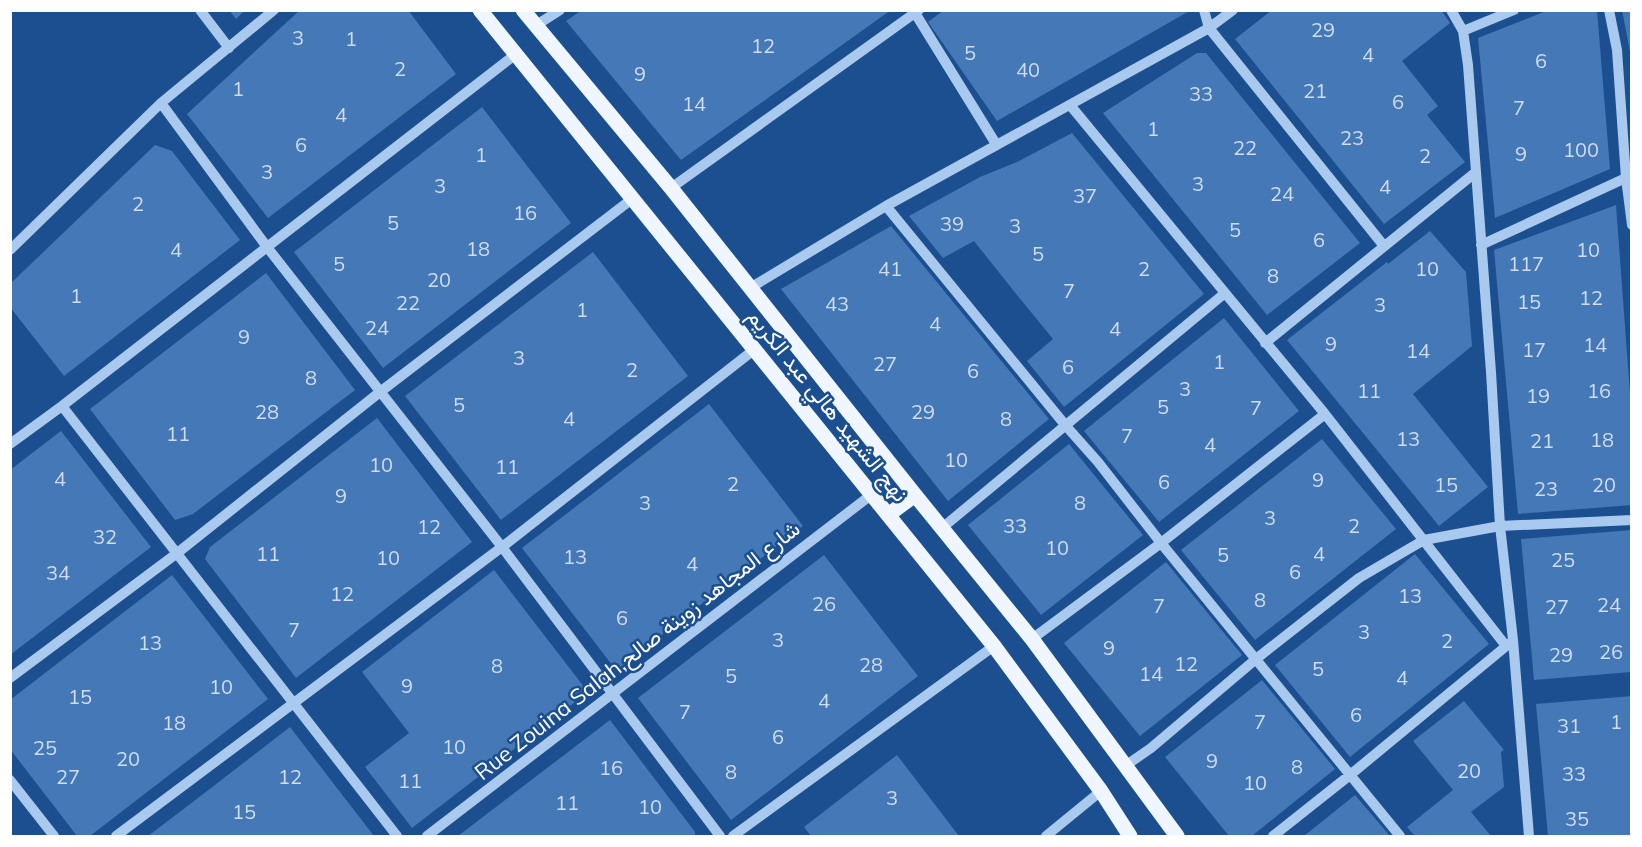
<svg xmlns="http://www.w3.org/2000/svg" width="1642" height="847" font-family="Mulish,Vazirmatn,sans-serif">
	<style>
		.building { fill: #4478b7 }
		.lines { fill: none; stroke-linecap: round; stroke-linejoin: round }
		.minor { stroke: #a9c9ee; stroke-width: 10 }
		.major { stroke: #f0f6ff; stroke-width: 15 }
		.labels { text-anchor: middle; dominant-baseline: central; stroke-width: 5; stroke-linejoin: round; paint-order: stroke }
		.number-label { font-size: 20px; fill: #d0dded }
		.street-label { font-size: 22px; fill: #fff; stroke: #1b4f8f }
	</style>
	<rect width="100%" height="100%" fill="#1b4f8f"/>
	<path class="building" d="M 229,10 L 245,10 L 236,19 Z
		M 300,10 L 408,10 L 456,74 L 268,218 L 187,114 Z
		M 582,10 L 891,10 L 681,160 L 566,21 Z
		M 944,10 L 1191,10 L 997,121 L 928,22 Z
		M 1272,10 L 1441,10 L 1450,23 L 1402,61 L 1438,106 L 1427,115 L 1465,162 L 1384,224 L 1235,39 Z
		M 1549,10 L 1597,10 L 1610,169 L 1495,218 L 1478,38 Z
		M 1622,10 L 1632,10 L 1632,52 L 1630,52 Z
		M 1197,53 L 1206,53 L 1360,243 L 1267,315 L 1103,113 Z
		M 482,107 L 571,223 L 383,368 L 294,252 Z
		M 1072,133 L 1204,294 L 1064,407 L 1027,361 L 1053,339 L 1017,295 L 974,241 L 943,258 L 909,216 L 980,177 L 1019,161 Z
		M 155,145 L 172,151 L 240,240 L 64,376 L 10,307 L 10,284 Z
		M 1616,205 L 1632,420 L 1632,505 L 1518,514 L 1494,250 Z
		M 891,226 L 1049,419 L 948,501 L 781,289 Z
		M 1430,231 L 1466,272 L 1472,346 L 1413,394 L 1488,487 L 1439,526 L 1287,340 L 1387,262 L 1388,264 Z
		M 593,252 L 688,376 L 501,520 L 405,396 Z
		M 266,273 L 355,390 L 193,514 L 175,520 L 90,409 Z
		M 1224,318 L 1299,411 L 1159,522 L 1084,431 Z
		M 709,404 L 803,526 L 616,670 L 522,548 Z
		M 377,418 L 472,542 L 296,678 L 205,559 L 210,547 Z
		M 61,431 L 151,547 L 10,655 L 10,470 Z
		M 1322,439 L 1396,529 L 1255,640 L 1181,550 Z
		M 1069,444 L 1143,535 L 1041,615 L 968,525 Z
		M 1632,530 L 1632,672 L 1534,680 L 1521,539 Z
		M 1415,554 L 1489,644 L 1350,757 L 1275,665 Z
		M 824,555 L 918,676 L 731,820 L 638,698 Z
		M 1166,562 L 1242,655 L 1140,736 L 1064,643 Z
		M 494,570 L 588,692 L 412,828 L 365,767 L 409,733 L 362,672 Z
		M 172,575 L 268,699 L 90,836 L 77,836 L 10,749 L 10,700 Z
		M 1262,680 L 1335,769 L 1252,836 L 1229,836 L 1165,757 Z
		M 1632,696 L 1632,836 L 1548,836 L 1536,704 Z
		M 1464,701 L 1504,750 L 1501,752 L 1504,787 L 1471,812 L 1491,836 L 1415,836 L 1407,827 L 1453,790 L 1413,741 Z
		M 610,720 L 695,832 L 695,836 L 458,836 Z
		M 290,727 L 374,836 L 148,836 L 198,798 Z
		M 897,755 L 959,836 L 811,836 L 804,827 Z
		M 1355,795 L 1390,836 L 1303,836 L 1309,832 Z"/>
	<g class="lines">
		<path class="minor" d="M 200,10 L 229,48
			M 274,10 L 161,103 L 267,247 L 502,547 L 720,836
			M 915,10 L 915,13 L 996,144
			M 1204,10 L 1209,28 L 1384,246
			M 1451,10 L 1463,31 L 1468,65 L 1491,372 L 1500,526 L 1513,640 L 1529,836
			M 1609,10 L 1617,50 L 1626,178 L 1632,225
			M 535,26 L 560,10
			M 1463,31 L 1514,10
			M 1070,105 L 1325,414 L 1506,646
			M 671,188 L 919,10
			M 886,206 L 1066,426 L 1098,462 L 1161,543 L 1400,836
			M 1481,245 L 1630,176
			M 10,250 L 161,103
			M 750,288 L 886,206 L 1209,28 L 1233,10
			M 1265,343 L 1476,172
			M 62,406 L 397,836
			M 10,444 L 62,406 L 516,54
			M 942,528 L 1225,293
			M 1032,639 L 1161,543 L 1325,414
			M 10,678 L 176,554 L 380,392 L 632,199
			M 1125,766 L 1151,748 L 1256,659 L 1359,578 L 1424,540 L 1500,526 L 1632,520
			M 10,780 L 54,836
			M 116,836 L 502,547 L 755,349
			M 427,836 L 871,495
			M 733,836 L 994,646
			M 1046,836 L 1101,791
			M 1273,836 L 1350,775 L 1510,643"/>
		<path class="major" d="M 480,10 L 994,646 L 1101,791 L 1130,836
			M 523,10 L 671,188 L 915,495 L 1032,639 L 1177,836
			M 888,515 L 915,495"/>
	</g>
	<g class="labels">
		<g class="number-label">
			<text x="1323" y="29">29</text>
			<text x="298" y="37">3</text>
			<text x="351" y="38">1</text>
			<text x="763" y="45">12</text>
			<text x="970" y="52">5</text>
			<text x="1368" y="54">4</text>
			<text x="1541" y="60">6</text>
			<text x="400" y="68">2</text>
			<text x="1028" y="69">40</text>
			<text x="640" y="73">9</text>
			<text x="238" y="88">1</text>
			<text x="1315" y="90">21</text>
			<text x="1201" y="93">33</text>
			<text x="1398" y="101">6</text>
			<text x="694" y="103">14</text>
			<text x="1519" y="107">7</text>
			<text x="341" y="114">4</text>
			<text x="1153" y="128">1</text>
			<text x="1352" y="137">23</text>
			<text x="301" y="144">6</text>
			<text x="1245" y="147">22</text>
			<text x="1581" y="149">100</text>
			<text x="1521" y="153">9</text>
			<text x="481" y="154">1</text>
			<text x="1425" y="155">2</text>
			<text x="267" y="171">3</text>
			<text x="1198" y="183">3</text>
			<text x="440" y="185">3</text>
			<text x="1385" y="186">4</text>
			<text x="1282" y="193">24</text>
			<text x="1085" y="195">37</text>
			<text x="138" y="203">2</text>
			<text x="525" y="212">16</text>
			<text x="393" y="222">5</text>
			<text x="952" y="223">39</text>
			<text x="1015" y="225">3</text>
			<text x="1235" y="229">5</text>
			<text x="1319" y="239">6</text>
			<text x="478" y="248">18</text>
			<text x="176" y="249">4</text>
			<text x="1588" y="249">10</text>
			<text x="1038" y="253">5</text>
			<text x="339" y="263">5</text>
			<text x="1526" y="263">117</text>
			<text x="890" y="268">41</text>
			<text x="1144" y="268">2</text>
			<text x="1427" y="268">10</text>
			<text x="1273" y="275">8</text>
			<text x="439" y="279">20</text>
			<text x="1069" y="290">7</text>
			<text x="76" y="295">1</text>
			<text x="1591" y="297">12</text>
			<text x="1529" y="301">15</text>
			<text x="408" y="302">22</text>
			<text x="837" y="303">43</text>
			<text x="1380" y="304">3</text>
			<text x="582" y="309">1</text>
			<text x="935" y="323">4</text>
			<text x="377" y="327">24</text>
			<text x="1115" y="328">4</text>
			<text x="244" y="336">9</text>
			<text x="1331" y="343">9</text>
			<text x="1595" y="344">14</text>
			<text x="1534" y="349">17</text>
			<text x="1418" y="350">14</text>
			<text x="519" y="357">3</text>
			<text x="1219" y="361">1</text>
			<text x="885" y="363">27</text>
			<text x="1068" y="366">6</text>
			<text x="632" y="369">2</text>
			<text x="973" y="370">6</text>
			<text x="311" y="377">8</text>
			<text x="1185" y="388">3</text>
			<text x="1369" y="390">11</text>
			<text x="1599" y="390">16</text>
			<text x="1538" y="395">19</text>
			<text x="459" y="404">5</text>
			<text x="1163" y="406">5</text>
			<text x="1256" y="407">7</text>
			<text x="267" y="411">28</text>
			<text x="923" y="411">29</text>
			<text x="569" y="418">4</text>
			<text x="1006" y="418">8</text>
			<text x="178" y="433">11</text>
			<text x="1127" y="435">7</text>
			<text x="1408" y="438">13</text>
			<text x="1602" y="439">18</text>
			<text x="1542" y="440">21</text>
			<text x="1210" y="444">4</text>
			<text x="956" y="459">10</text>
			<text x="381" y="464">10</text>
			<text x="507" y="466">11</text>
			<text x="60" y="478">4</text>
			<text x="1318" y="479">9</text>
			<text x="1164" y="481">6</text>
			<text x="733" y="483">2</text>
			<text x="1446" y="484">15</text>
			<text x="1604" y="484">20</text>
			<text x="1546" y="488">23</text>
			<text x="341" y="495">9</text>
			<text x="645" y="502">3</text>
			<text x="1080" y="502">8</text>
			<text x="1270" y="517">3</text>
			<text x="1015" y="525">33</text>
			<text x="1354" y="525">2</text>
			<text x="429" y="526">12</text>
			<text x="105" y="536">32</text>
			<text x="1057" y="547">10</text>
			<text x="268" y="553">11</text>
			<text x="1319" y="553">4</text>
			<text x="1223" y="554">5</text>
			<text x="575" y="556">13</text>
			<text x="388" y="557">10</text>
			<text x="1563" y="559">25</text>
			<text x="692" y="563">4</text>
			<text x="1295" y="571">6</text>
			<text x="58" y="572">34</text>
			<text x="342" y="593">12</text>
			<text x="1410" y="595">13</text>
			<text x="1260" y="599">8</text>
			<text x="824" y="603">26</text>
			<text x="1609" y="604">24</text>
			<text x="1159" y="605">7</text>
			<text x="1557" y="606">27</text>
			<text x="622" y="617">6</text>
			<text x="294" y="629">7</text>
			<text x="1364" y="631">3</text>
			<text x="778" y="639">3</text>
			<text x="1447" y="640">2</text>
			<text x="150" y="642">13</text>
			<text x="1109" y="647">9</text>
			<text x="1611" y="651">26</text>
			<text x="1561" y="654">29</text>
			<text x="1186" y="663">12</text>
			<text x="871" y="664">28</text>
			<text x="497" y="665">8</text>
			<text x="1318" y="668">5</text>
			<text x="1151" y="673">14</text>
			<text x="731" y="675">5</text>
			<text x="1402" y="677">4</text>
			<text x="407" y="685">9</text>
			<text x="221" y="686">10</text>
			<text x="80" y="696">15</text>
			<text x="824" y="700">4</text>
			<text x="685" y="711">7</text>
			<text x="1356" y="714">6</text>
			<text x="1260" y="721">7</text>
			<text x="1616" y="721">1</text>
			<text x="174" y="722">18</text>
			<text x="1569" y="725">31</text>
			<text x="778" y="736">6</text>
			<text x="454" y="746">10</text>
			<text x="45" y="747">25</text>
			<text x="128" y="758">20</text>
			<text x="1212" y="760">9</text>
			<text x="1297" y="766">8</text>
			<text x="611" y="767">16</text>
			<text x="1469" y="770">20</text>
			<text x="731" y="771">8</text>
			<text x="1574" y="773">33</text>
			<text x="68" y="776">27</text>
			<text x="290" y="776">12</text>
			<text x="410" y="780">11</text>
			<text x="1255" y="782">10</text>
			<text x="892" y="797">3</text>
			<text x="567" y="802">11</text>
			<text x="650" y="806">10</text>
			<text x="244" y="811">15</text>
			<text x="1577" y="818">35</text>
		</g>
		<g class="street-label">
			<text transform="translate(828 405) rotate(51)">نهج الشهيد هالي عبد الكريم</text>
			<text transform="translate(637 650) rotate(-38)">Rue Zouina Salah,شارع المجاهد زوينة صالح</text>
		</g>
	</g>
	<rect width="1642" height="847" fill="none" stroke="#ffffff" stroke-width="24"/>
</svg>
